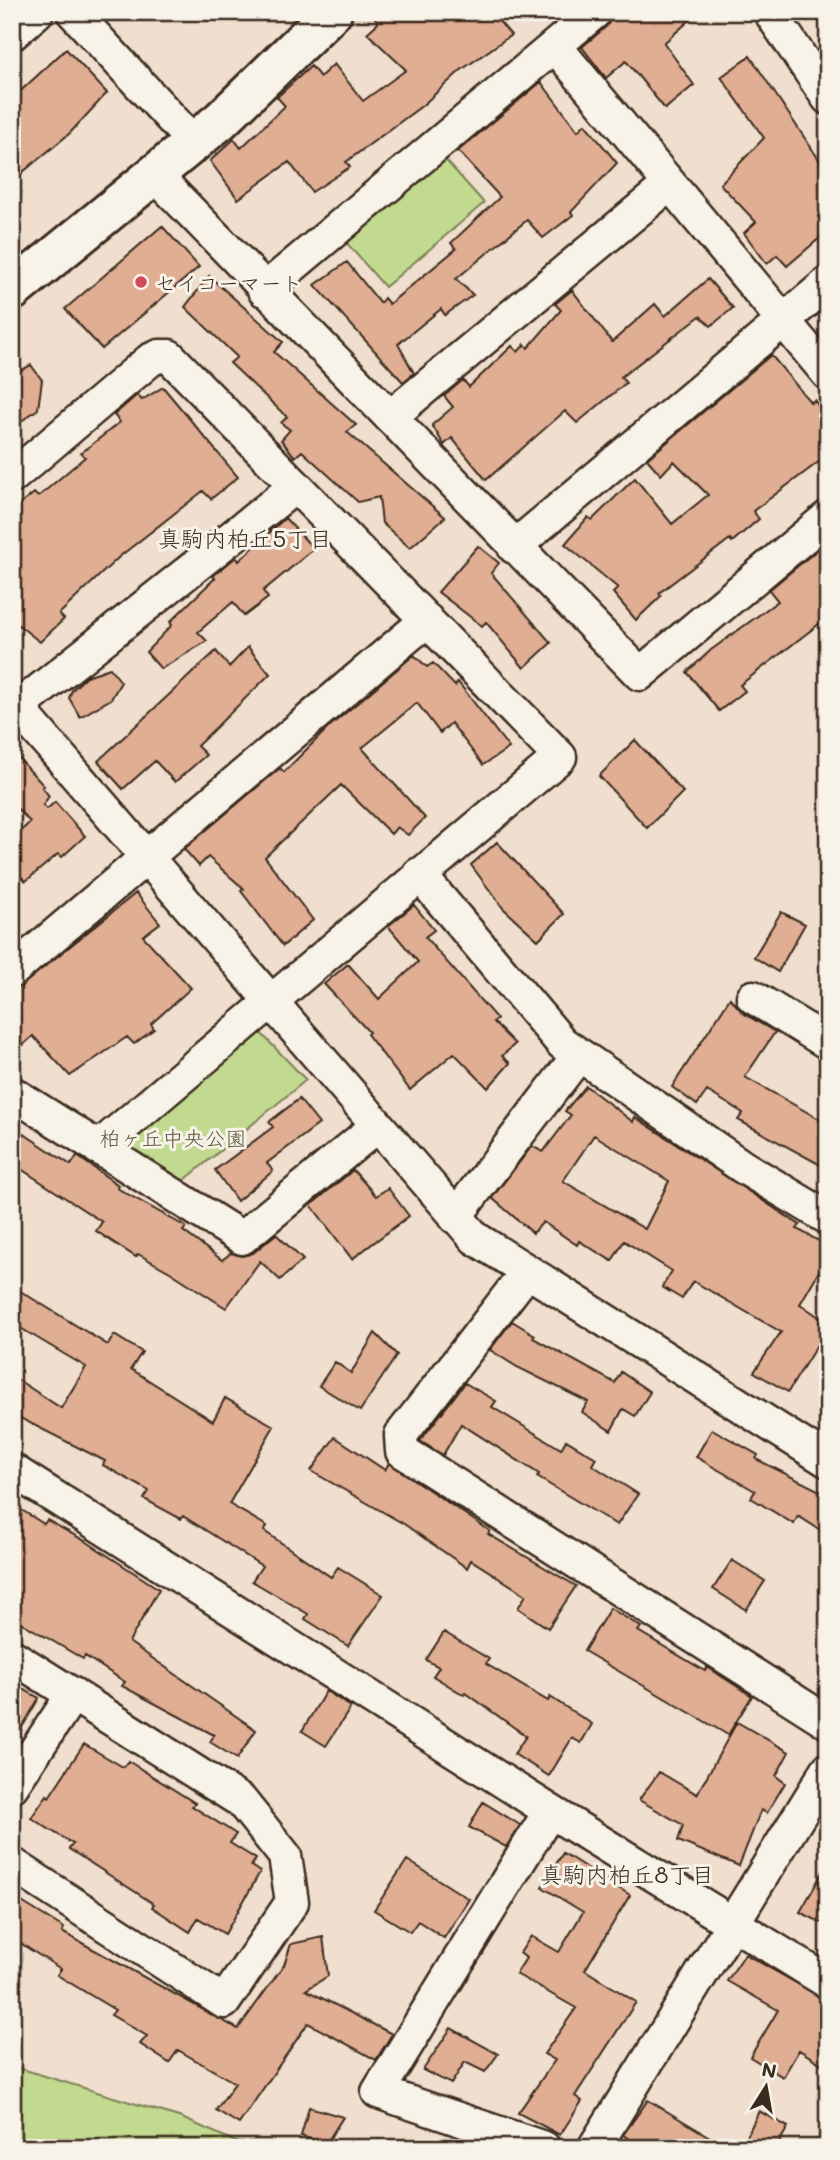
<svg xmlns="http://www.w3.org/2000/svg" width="840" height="2160" font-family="Mali,'Klee One',sans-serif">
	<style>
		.green { fill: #c1da90; stroke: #7e8257; stroke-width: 2 }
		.building { fill: #e0ae93; stroke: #3b2a1e; stroke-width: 2; fill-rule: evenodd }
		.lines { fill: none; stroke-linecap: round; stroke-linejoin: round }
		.minor-casing { stroke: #3b2a1e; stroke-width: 37 }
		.tertiary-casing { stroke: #3b2a1e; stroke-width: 44 }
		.minor { stroke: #f7f3e8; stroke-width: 32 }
		.tertiary { stroke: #f7f3e8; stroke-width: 38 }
		.poi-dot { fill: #d1495b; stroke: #f7f3e8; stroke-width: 2.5 }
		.labels { text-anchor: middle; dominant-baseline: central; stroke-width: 6; stroke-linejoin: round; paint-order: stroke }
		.poi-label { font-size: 21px; fill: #3b2a1e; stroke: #f7f3e8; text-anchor: start }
		.park-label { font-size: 21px; fill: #5c563a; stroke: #f7f3e8 }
		.neighbourhood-label { font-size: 23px; fill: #3b2a1e; stroke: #f7f3e8 }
	</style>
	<rect width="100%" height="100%" fill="#f0dece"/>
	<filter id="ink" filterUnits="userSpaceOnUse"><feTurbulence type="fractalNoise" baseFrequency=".0143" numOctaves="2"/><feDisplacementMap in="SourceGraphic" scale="14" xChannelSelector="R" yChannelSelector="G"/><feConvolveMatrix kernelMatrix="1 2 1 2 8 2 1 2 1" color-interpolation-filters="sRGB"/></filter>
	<g filter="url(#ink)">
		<path class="green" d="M 435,148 L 484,203 L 385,287 L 338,233 Z
			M 255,1027 L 306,1080 L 175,1188 L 115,1150 Z
			M 12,2066 L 182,2118 L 250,2148 L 12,2148 Z"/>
		<path class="building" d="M 372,12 L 491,12 L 511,35 L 460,71 L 423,105 L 346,162 L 350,167 L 312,192 L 289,162 L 238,199 L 210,161 L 234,139 L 241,148 L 285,106 L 277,97 L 311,66 L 320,77 L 334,64 L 363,101 L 406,70 L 367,33 L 378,23 Z
			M 699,12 L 664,43 L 694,85 L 665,109 L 626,61 L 606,78 L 582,47 L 607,26 L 613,12 Z
			M 66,49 L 107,93 L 70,133 L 12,181 L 12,99 Z
			M 750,56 L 828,173 L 828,231 L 787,266 L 777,255 L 767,264 L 744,233 L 756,222 L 720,184 L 764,138 L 721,77 Z
			M 541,82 L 578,131 L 585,124 L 617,163 L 571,212 L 573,215 L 543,238 L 527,220 L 456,279 L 473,295 L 445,315 L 441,309 L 398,344 L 414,373 L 403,382 L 315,285 L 347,262 L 380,303 L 384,298 L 389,304 L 456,249 L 451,243 L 500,197 L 458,151 Z
			M 162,226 L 199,267 L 102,349 L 65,309 Z
			M 209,276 L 283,342 L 274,352 L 356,425 L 347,432 L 445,517 L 410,548 L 382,523 L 379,497 L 358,502 L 302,451 L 295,457 L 281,440 L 290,430 L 281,423 L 287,417 L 230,363 L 237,357 L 185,307 Z
			M 708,279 L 733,308 L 711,326 L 700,316 L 621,377 L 626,383 L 577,423 L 565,411 L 486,480 L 452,438 L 444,445 L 432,425 L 453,407 L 444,396 L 463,380 L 469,387 L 512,346 L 518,352 L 525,344 L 528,348 L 561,310 L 555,304 L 572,290 L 612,342 L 655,304 L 665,316 Z
			M 771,355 L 811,403 L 814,400 L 828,417 L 828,455 L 753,511 L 759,519 L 732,542 L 730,539 L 659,593 L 661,596 L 636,620 L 613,593 L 618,588 L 565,544 L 588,517 L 592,520 L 635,478 L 672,524 L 708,495 L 674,461 L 661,475 L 647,459 Z
			M 31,365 L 42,380 L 38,409 L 12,428 L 12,375 Z
			M 163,387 L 238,477 L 211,499 L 203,491 L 119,557 L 59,614 L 64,619 L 40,642 L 12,620 L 12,511 L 34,493 L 38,497 L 85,457 L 81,453 L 120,422 L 114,415 L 137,395 L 142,400 Z
			M 285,518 L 314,549 L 263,591 L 268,598 L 244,616 L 233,602 L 198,632 L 207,641 L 161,669 L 146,652 L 172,625 L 170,622 L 215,578 L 213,576 L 236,557 L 239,561 Z
			M 828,541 L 828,617 L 740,685 L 745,691 L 719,711 L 687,672 L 711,650 L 778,601 L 769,590 Z
			M 478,546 L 499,563 L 491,573 L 551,643 L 524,668 L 486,622 L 482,626 L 438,592 Z
			M 248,647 L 270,674 L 197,746 L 206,755 L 175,782 L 155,761 L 123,789 L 98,761 L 216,651 L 229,667 Z
			M 414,655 L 427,667 L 433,663 L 455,686 L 458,682 L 509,748 L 483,765 L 451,723 L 440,733 L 417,703 L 362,748 L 425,818 L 408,835 L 397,827 L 391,834 L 341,785 L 265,857 L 313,920 L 283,946 L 241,891 L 244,889 L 208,857 L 199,866 L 184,849 L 280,768 L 284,772 L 330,726 Z
			M 110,668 L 121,682 L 111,699 L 80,717 L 69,698 L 72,690 L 87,676 Z
			M 635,740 L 683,792 L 647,828 L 599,776 Z
			M 12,751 L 44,786 L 42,787 L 49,796 L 43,805 L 47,809 L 55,802 L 85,836 L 62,857 L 58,854 L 26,881 L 12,869 L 12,840 L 30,822 L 12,803 Z
			M 497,842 L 564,914 L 538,940 L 503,908 L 471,865 Z
			M 136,893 L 160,923 L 143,936 L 191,988 L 151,1024 L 154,1029 L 134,1044 L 127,1037 L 70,1076 L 33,1036 L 12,1055 L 12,993 Z
			M 414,905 L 434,930 L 425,937 L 497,1019 L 493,1022 L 515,1044 L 502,1056 L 510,1063 L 488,1088 L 454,1053 L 410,1090 L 367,1034 L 369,1032 L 324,984 L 348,964 L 379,999 L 418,962 L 388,926 Z
			M 781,912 L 805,924 L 778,972 L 754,957 Z
			M 730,998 L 743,1013 L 775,1032 L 745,1077 L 828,1124 L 828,1169 L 738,1120 L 743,1113 L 707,1091 L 697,1105 L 672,1087 Z
			M 586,1086 L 633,1122 L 635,1117 L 800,1225 L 797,1229 L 828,1246 L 828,1256 L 800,1304 L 828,1323 L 828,1327 L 788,1392 L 754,1372 L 781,1332 L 693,1281 L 682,1299 L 662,1287 L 672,1271 L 624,1241 L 612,1261 L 579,1241 L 577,1245 L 543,1222 L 533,1233 L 492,1198 L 532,1146 L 543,1152 L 571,1115 L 565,1111 ZM 594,1135 L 669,1181 L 645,1229 L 563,1181 Z
			M 299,1099 L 319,1124 L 267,1163 L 273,1171 L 237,1201 L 215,1170 L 273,1127 L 269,1122 Z
			M 12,1126 L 71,1165 L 77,1156 L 118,1185 L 117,1188 L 186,1227 L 183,1231 L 222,1260 L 231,1253 L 242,1256 L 253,1253 L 276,1234 L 303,1260 L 280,1280 L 260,1261 L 226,1308 L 170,1272 L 138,1254 L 136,1257 L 96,1231 L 102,1222 L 12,1163 Z
			M 353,1170 L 376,1196 L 388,1188 L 409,1216 L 352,1259 L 311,1205 Z
			M 12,1286 L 108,1345 L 114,1335 L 142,1352 L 131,1369 L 213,1421 L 225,1398 L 274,1426 L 229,1504 L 267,1526 L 264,1531 L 331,1577 L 338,1567 L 383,1595 L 348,1646 L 305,1619 L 308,1614 L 252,1581 L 262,1566 L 183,1516 L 181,1519 L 144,1499 L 149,1491 L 103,1465 L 105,1461 L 12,1414 L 12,1376 L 61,1408 L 86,1367 L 12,1323 Z
			M 512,1321 L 535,1335 L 533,1338 L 615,1383 L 621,1372 L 650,1392 L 635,1416 L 623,1409 L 611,1431 L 582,1412 L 588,1402 L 517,1367 L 490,1350 Z
			M 375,1333 L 397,1355 L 360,1411 L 319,1386 L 335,1362 L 351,1373 Z
			M 465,1383 L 496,1401 L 492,1407 L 556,1446 L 561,1449 L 566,1440 L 596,1458 L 592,1465 L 638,1494 L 617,1525 L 537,1477 L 539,1474 L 461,1424 L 443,1455 L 420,1441 Z
			M 712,1429 L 758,1455 L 756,1459 L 828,1495 L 828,1535 L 798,1516 L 794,1524 L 751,1498 L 755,1491 L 696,1457 Z
			M 335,1437 L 385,1470 L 389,1463 L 490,1531 L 488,1534 L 576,1586 L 548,1628 L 518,1608 L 526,1595 L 471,1560 L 467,1568 L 404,1524 L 311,1471 Z
			M 12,1504 L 44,1524 L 47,1520 L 87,1542 L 159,1589 L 129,1642 L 256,1730 L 237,1759 L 210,1742 L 214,1735 L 122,1686 L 125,1682 L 85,1656 L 83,1659 L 12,1617 Z
			M 732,1560 L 765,1581 L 746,1610 L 713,1589 Z
			M 610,1608 L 641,1627 L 638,1631 L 705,1671 L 707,1667 L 752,1696 L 728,1735 L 584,1651 Z
			M 444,1632 L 489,1659 L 486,1664 L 548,1701 L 550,1697 L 592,1724 L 581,1743 L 572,1738 L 549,1776 L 514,1754 L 526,1736 L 466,1693 L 464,1695 L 433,1676 L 439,1667 L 426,1660 Z
			M 12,1683 L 39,1698 L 12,1745 Z
			M 326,1691 L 351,1707 L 326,1746 L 302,1731 Z
			M 737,1722 L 789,1752 L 776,1776 L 785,1783 L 767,1813 L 761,1810 L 739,1866 L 678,1841 L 683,1825 L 639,1800 L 659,1772 L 697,1794 Z
			M 84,1744 L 123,1767 L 128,1761 L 195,1803 L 192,1806 L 236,1834 L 230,1843 L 256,1859 L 251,1866 L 260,1872 L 225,1934 L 198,1918 L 190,1932 L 152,1907 L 154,1904 L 69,1849 L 73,1844 L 31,1818 L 47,1795 L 49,1797 Z
			M 483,1802 L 520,1825 L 506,1847 L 469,1827 Z
			M 563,1853 L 630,1895 L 585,1970 L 636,2002 L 575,2096 L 582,2101 L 560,2135 L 518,2113 L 555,2060 L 544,2054 L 576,2008 L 516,1974 L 526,1958 L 520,1953 L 531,1936 L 559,1952 L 583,1912 L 542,1887 Z
			M 407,1860 L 469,1899 L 444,1938 L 418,1921 L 410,1932 L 374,1910 Z
			M 828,1863 L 828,1926 L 800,1912 Z
			M 12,1896 L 64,1928 L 62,1932 L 238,2029 L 284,1965 L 291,1944 L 323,1937 L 328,1976 L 306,1990 L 392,2034 L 376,2060 L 308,2023 L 239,2124 L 216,2110 L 235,2083 L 178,2050 L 169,2063 L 140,2044 L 147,2036 L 111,2015 L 115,2010 L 57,1975 L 61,1969 L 12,1938 Z
			M 745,1954 L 828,2001 L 828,2068 L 799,2050 L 783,2077 L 750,2057 L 778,2010 L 727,1981 Z
			M 451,2028 L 498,2054 L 485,2072 L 465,2062 L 451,2084 L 423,2070 Z
			M 648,2100 L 728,2148 L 644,2148 L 623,2135 Z
			M 309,2107 L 343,2117 L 326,2144 L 301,2136 Z
			M 759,2111 L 788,2127 L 776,2148 L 741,2148 Z"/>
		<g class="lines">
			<defs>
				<path id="minor" d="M 73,12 L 194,143
					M 770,12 L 828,98
					M 12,34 L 37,12
					M 555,46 L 828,374
					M 155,175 L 640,674 L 828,517
					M 264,290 L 595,12
					M 390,417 L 670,184
					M 12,477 L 150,360 L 159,356 L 169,356 L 560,757 L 98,1148
					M 514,547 L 828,283
					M 12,701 L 475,1238 L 828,1461
					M 12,712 L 296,486
					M 419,874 L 562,1043 L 743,1167 L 828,1218
					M 12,971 L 427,620
					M 753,997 L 828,1043
					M 12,1093 L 242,1238 L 377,1126
					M 455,1217 L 578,1056
					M 527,1272 L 401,1435 L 402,1451 L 828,1722
					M 12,1470 L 550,1811 L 828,1982
					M 12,1656 L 241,1801 L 285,1856 L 292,1902 L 224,2002 L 12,1864
					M 12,1786 L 73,1694
					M 544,2148 L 378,2092 L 550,1811
					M 594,2148 L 828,1769"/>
				<path id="tertiary" d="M 12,291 L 221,120 L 332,12"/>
			</defs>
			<use href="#minor" class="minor-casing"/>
			<use href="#tertiary" class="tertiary-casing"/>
			<use href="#minor" class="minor"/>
			<use href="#tertiary" class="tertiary"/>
		</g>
	</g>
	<circle class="poi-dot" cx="141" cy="282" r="7"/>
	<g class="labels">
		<g class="poi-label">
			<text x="155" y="282">セイコーマート</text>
		</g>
		<g class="park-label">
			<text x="173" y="1137">柏ヶ丘中央公園</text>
		</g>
		<g class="neighbourhood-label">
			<text x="245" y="538">真駒内柏丘5丁目</text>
			<text x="627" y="1874">真駒内柏丘8丁目</text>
		</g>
	</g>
	<rect width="840" height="2160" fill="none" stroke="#f7f3e8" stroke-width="42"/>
	<rect x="21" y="21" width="798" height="2118" fill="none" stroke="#3b2a1e" stroke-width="2.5" filter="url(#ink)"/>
	<g transform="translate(766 2087) rotate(11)" stroke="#f7f3e8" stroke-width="5" paint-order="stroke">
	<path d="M0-5L12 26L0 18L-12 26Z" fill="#3b2a1e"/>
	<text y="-10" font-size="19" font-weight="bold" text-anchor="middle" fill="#3b2a1e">N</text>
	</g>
</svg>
